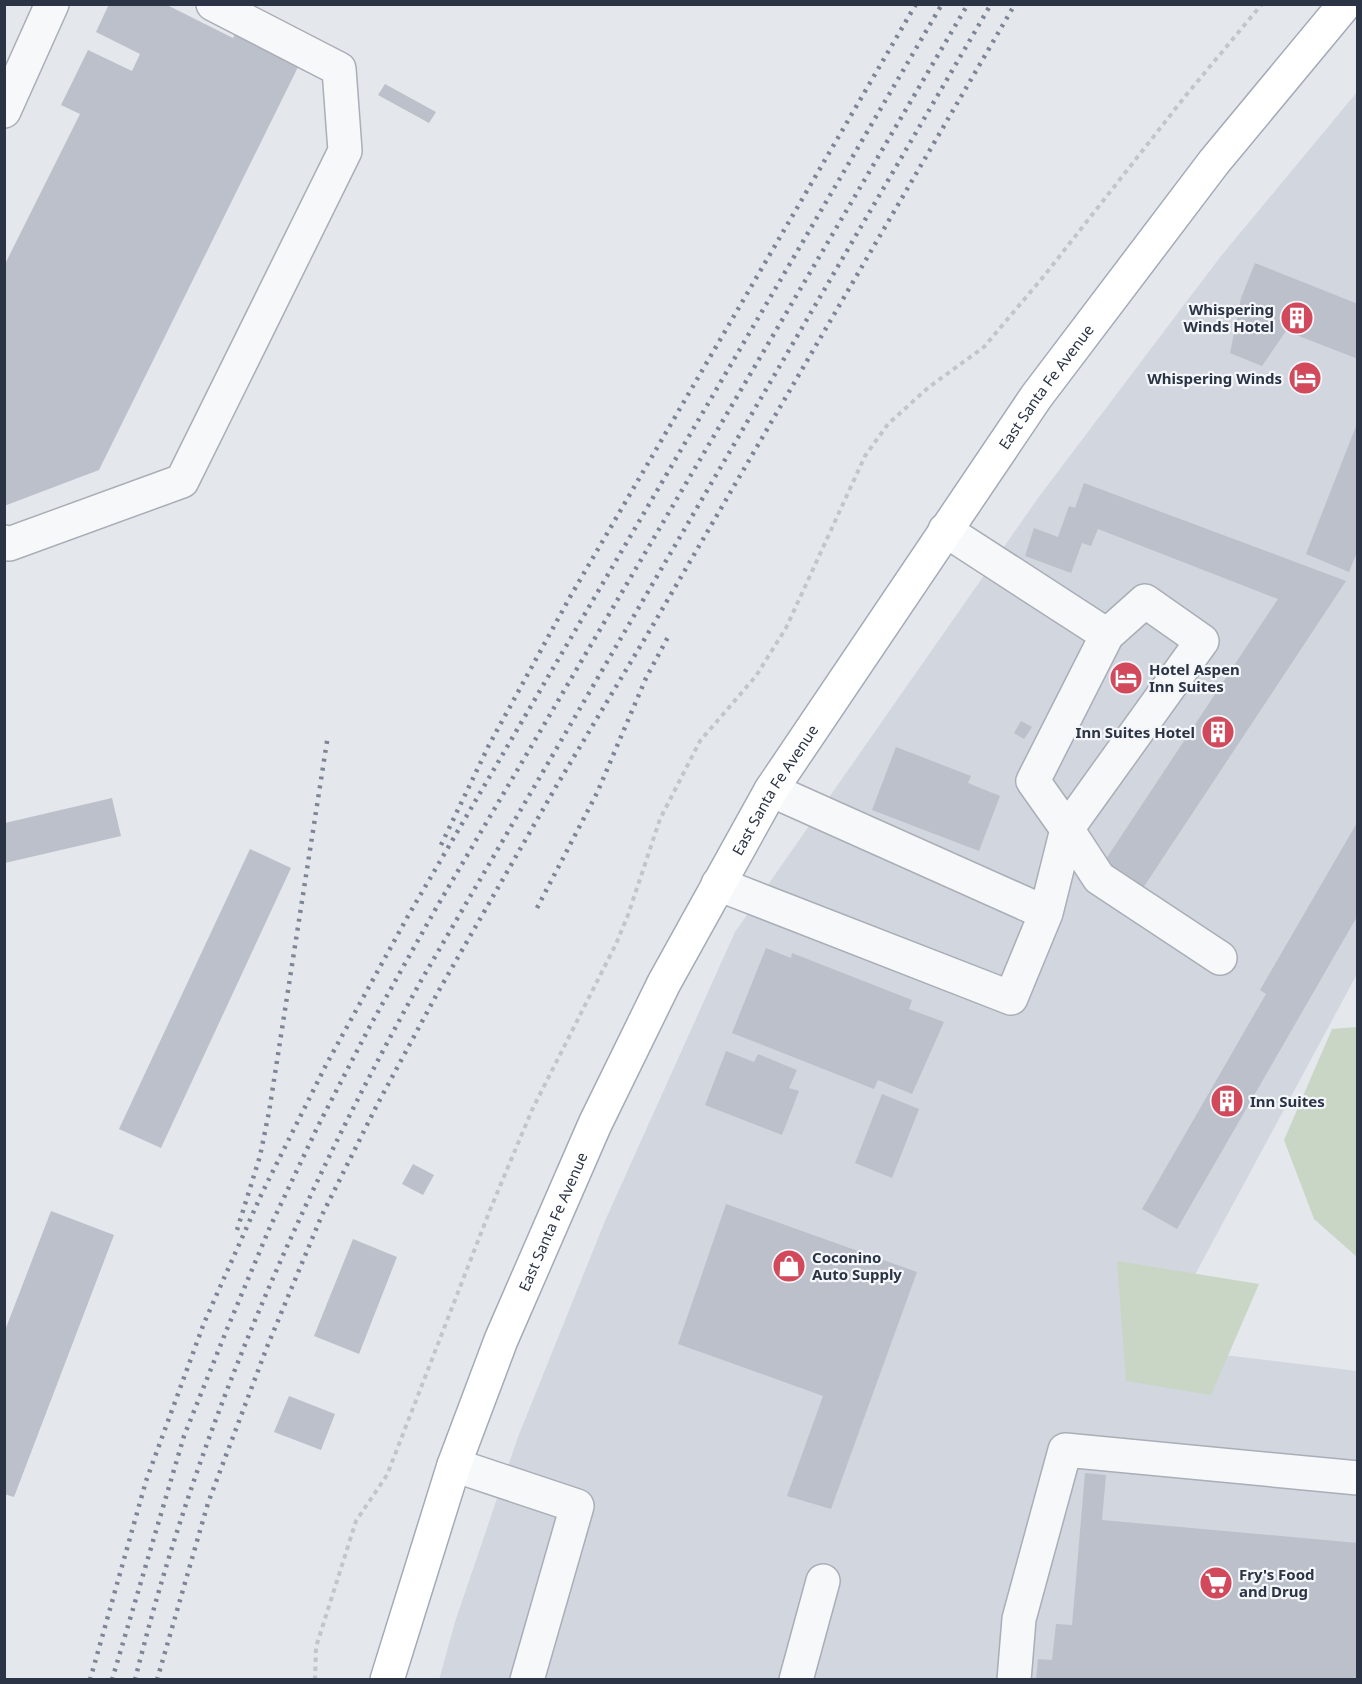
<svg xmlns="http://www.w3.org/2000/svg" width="1362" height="1684" font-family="'Noto Sans',sans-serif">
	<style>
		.built { fill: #d2d6de }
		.green { fill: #c9d6c5 }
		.building { fill: #bbc0ca }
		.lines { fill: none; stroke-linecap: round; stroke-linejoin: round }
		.minor-casing { stroke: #a9aeb7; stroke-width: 36 }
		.major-casing { stroke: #a3abb8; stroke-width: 36 }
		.path { stroke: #c2c5cb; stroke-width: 4; stroke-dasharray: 4.5 4.5; stroke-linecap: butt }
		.minor { stroke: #f7f8fa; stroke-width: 33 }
		.major { stroke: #fff; stroke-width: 33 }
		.rail { stroke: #7d8696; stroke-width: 4.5; stroke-dasharray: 3 6; stroke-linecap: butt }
		.labels { text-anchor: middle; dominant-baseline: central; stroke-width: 4.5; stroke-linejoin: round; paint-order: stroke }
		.poi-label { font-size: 15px; font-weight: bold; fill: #2b3445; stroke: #f4f6f9; text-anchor: start }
		.street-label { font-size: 15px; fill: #2b3445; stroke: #f4f6f9 }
	</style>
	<rect width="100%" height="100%" fill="#e4e7ec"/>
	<path class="built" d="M 1357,92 L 1357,974 L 1156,1347 L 1357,1371 L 1357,1679 L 439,1680 L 455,1622 L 518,1437 L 605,1221 L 735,932 L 1038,498 L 1221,256 Z"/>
	<path class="green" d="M 1357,1027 L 1358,1027 L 1357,1257 L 1314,1219 L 1284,1140 L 1332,1029 Z
		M 1117,1261 L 1259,1284 L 1211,1395 L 1126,1381 Z"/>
	<path class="building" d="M 109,4 L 165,4 L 233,38 L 237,30 L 301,61 L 99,470 L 4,506 L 4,333 L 6,330 L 4,329 L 4,266 L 80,114 L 61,105 L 88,50 L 132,71 L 140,54 L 96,32 Z
		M 385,84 L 436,112 L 429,123 L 378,95 Z
		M 1255,263 L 1358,304 L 1358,359 L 1286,331 L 1262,366 L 1230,353 L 1241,298 Z
		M 1358,421 L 1358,550 L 1349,572 L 1306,554 Z
		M 1084,483 L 1346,581 L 1141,891 L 1102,865 L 1278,599 L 1098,529 L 1091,546 L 1082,543 L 1071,573 L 1025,556 L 1034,528 L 1058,537 L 1069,506 L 1075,508 Z
		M 1021,721 L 1032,727 L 1024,739 L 1014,733 Z
		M 896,747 L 971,776 L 968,783 L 1000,796 L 979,851 L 872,810 Z
		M 112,798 L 121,836 L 5,863 L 5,823 Z
		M 1358,821 L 1358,915 L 1177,1229 L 1142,1209 L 1266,994 L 1260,990 Z
		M 250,849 L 291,868 L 161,1148 L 119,1129 Z
		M 766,948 L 791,958 L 792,953 L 912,1000 L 909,1009 L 944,1022 L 912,1094 L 878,1080 L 874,1089 L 732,1033 Z
		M 726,1051 L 754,1062 L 758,1054 L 797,1070 L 789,1088 L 799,1091 L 782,1135 L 705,1105 Z
		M 882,1094 L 919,1109 L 892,1178 L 855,1163 Z
		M 413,1164 L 434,1175 L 423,1195 L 402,1184 Z
		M 726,1204 L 917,1272 L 831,1509 L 787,1496 L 823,1396 L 678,1344 Z
		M 51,1211 L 114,1235 L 14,1497 L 4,1494 L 4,1333 Z
		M 353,1239 L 397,1257 L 359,1354 L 314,1336 Z
		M 289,1396 L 335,1414 L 321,1450 L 274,1432 Z
		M 1085,1473 L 1106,1475 L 1102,1520 L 1358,1543 L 1358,1680 L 1036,1680 L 1038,1659 L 1052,1660 L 1056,1624 L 1072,1625 Z"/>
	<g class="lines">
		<defs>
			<path id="minor" d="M 4,111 L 52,4
				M 945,530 L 1107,635
				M 4,542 L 9,544 L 182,481 L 345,151 L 339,69 L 213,4
				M 771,790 L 1046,913
				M 718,884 L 1011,998 L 1046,913 L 1067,829 L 1033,781 L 1107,635 L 1145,601 L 1202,641 L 1067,829 L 1099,878 L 1220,958
				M 454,1465 L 577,1506 L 527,1680
				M 796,1680 L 823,1581
				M 1014,1680 L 1019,1619 L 1065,1450 L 1358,1478"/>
			<g id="major">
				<path id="s1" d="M 387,1680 L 454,1465 L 501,1340 L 595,1124 L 664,983 L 771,790 L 1036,397 L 1214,162 L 1345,4"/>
			</g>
		</defs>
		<use href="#minor" class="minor-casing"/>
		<use href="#major" class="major-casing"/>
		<path class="path" d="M 315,1680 L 316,1647 L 356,1521 L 387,1475 L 490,1210 L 532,1110 L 616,944 L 628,915 L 660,819 L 700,741 L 756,676 L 786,628 L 865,456 L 888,424 L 929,387 L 984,347 L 1044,276 L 1187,94 L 1262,4"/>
		<use href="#minor" class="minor"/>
		<use href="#major" class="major"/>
		<path class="rail" d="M 441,845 L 489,745 L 570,597 L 916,4
			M 537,908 L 597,793 L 646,678 L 668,637
			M 237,1230 L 260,1156 L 269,1112 L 328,735
			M 90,1680 L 146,1481 L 204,1323 L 262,1193 L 326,1065 L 408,916 L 942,4
			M 112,1680 L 184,1436 L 227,1329 L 270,1227 L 318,1126 L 370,1026 L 435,910 L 968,4
			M 135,1680 C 196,1433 299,1200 422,979 L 991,4
			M 157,1680 L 208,1503 L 267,1347 L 322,1215 L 377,1105 L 438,992 L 557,785 L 653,625 L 1015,4"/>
	</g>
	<defs>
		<symbol id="building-disc" viewBox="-11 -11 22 22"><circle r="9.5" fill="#d1495b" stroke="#f4f6f9"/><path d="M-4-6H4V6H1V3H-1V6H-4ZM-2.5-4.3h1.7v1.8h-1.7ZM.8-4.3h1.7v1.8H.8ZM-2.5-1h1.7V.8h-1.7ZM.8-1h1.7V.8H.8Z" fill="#fff"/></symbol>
		<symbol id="hotel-disc" viewBox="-11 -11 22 22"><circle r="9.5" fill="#d1495b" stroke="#f4f6f9"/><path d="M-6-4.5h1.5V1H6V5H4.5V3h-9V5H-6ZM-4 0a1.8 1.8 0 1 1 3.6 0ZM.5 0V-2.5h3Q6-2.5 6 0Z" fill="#fff"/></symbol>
		<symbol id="shop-disc" viewBox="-11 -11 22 22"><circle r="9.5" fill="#d1495b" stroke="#f4f6f9"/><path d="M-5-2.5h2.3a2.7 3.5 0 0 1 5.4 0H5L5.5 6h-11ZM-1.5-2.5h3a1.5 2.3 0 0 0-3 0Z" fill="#fff"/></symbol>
		<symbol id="supermarket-disc" viewBox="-11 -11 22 22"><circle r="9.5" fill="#d1495b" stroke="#f4f6f9"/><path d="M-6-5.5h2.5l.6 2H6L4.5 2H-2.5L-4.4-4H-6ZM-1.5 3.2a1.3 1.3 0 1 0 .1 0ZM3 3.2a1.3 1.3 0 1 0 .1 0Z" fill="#fff"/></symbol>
	</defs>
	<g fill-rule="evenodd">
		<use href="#building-disc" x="1278" y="299" width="38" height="38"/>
		<use href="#hotel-disc" x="1286" y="359" width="38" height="38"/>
		<use href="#hotel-disc" x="1107" y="659" width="38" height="38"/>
		<use href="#building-disc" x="1199" y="713" width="38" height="38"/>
		<use href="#building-disc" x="1208" y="1082" width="38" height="38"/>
		<use href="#shop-disc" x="770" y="1247" width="38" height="38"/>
		<use href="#supermarket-disc" x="1197" y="1564" width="38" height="38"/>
	</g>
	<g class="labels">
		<g class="poi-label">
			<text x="1274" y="309" text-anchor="end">Whispering<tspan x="1274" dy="17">Winds Hotel</tspan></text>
			<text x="1282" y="378" text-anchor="end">Whispering Winds</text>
			<text x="1149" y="669">Hotel Aspen<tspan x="1149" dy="17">Inn Suites</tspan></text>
			<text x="1195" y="732" text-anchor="end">Inn Suites Hotel</text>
			<text x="1250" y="1101">Inn Suites</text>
			<text x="812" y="1257">Coconino<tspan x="812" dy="17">Auto Supply</tspan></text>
			<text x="1239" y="1574">Fry's Food<tspan x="1239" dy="17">and Drug</tspan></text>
		</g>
		<g class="street-label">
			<text stroke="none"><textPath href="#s1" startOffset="1460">East Santa Fe Avenue</textPath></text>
			<text stroke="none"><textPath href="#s1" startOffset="974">East Santa Fe Avenue</textPath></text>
			<text stroke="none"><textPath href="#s1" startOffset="488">East Santa Fe Avenue</textPath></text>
		</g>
	</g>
	<rect width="1362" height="1684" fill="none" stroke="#2b3445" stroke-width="12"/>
</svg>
